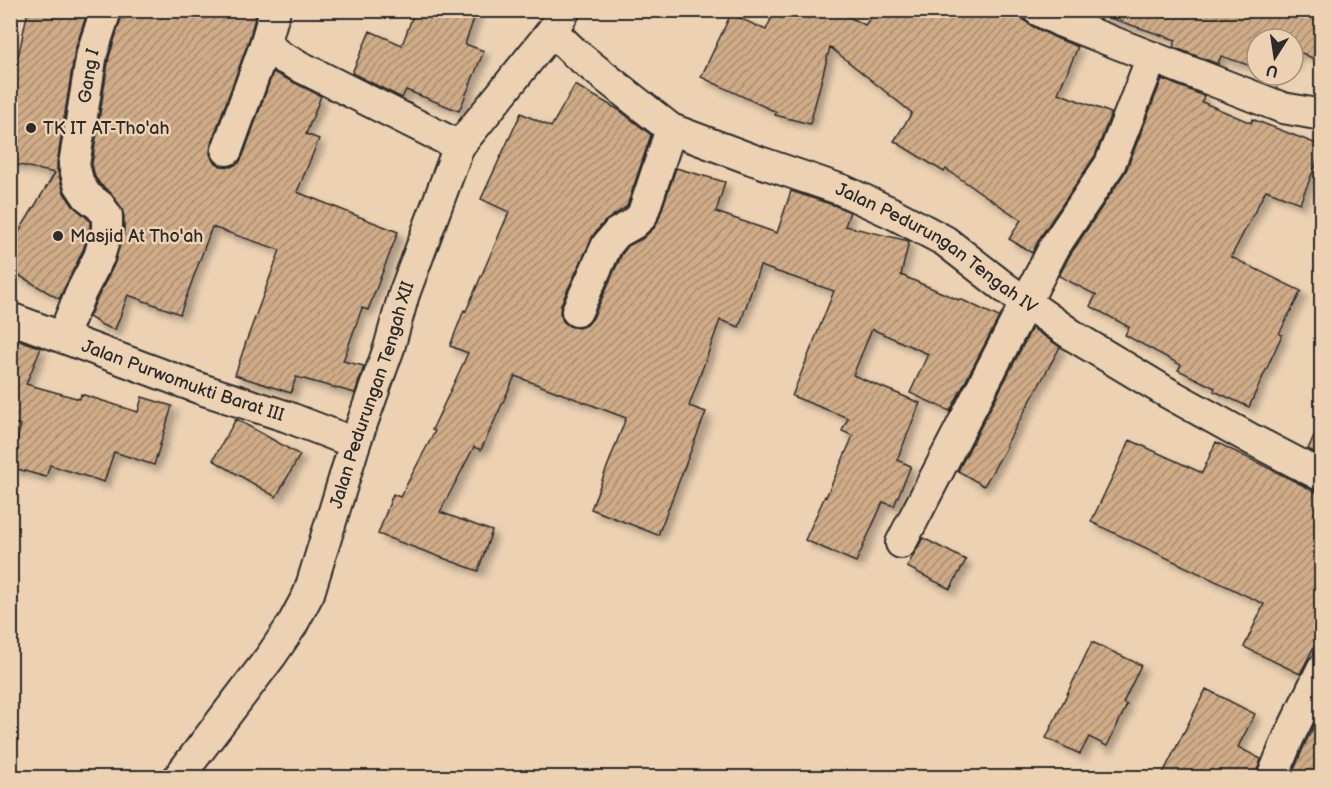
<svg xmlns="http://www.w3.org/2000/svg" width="1332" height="788" font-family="'Balsamiq Sans',sans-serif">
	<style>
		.building { fill: url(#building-hatch); stroke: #2b2b2b; stroke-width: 1.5; filter: url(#shadow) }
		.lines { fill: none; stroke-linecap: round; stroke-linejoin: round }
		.minor-casing { stroke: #2b2b2b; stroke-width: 34 }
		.minor { stroke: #ecd2b3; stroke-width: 30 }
		.poi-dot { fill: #2b2b2b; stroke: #ecd2b3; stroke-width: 2 }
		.labels { text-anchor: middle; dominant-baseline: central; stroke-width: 5; stroke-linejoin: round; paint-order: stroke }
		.street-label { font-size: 18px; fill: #2b2b2b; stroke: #ecd2b3 }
		.poi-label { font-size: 18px; fill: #2b2b2b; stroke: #ecd2b3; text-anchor: start }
	</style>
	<defs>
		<pattern id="building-hatch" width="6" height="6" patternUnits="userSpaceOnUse" patternTransform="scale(1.5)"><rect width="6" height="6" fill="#cfac87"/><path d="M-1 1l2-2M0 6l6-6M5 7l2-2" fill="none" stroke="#a88c6f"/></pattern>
		<filter id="shadow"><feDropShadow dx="5.5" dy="5.5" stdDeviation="3" flood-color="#0004"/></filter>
	</defs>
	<rect width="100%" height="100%" fill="#ecd2b3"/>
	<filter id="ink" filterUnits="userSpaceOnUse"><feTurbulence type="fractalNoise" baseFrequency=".0167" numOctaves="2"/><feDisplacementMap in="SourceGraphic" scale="12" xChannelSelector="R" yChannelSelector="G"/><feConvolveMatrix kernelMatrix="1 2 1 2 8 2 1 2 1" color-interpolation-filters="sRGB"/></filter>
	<g filter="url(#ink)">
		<path class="building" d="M 28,10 L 88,10 L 75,50 L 57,163 L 57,169 L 64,193 L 73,206 L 87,218 L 90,221 L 90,228 L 83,250 L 59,299 L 10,270 L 10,246 L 55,173 L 10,163 L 10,95 Z
			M 123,10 L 257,10 L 249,40 L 211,144 L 210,154 L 213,161 L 221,166 L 231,167 L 239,163 L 243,156 L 273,72 L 321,96 L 306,134 L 319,139 L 297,192 L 398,232 L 368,310 L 362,308 L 343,361 L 364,366 L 355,393 L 296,377 L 291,393 L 235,375 L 247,339 L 280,250 L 212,227 L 180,314 L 128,295 L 115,330 L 102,325 L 89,317 L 96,301 L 114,265 L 124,231 L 124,216 L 121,207 L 111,193 L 100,184 L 95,177 L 92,164 L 109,57 L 122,15 Z
			M 415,10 L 477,10 L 465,44 L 484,51 L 459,111 L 406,90 L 402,98 L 352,73 L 370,31 L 402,45 Z
			M 775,10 L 835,10 L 865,25 L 876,10 L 1021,10 L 1023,19 L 1030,25 L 1056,38 L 1078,47 L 1058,93 L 1111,113 L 1095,156 L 1041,236 L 1032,253 L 1009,239 L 1021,220 L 946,169 L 944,172 L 894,141 L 912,113 L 830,47 L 810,124 L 775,115 L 776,112 L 701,77 L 731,14 L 766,30 Z
			M 1102,10 L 1322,10 L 1322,63 L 1298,51 L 1293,66 L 1293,39 L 1257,39 L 1257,68 L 1221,56 L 1218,64 L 1173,47 L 1176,40 L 1101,15 Z
			M 1162,79 L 1204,96 L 1202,102 L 1251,123 L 1252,119 L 1322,146 L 1322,150 L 1300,203 L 1266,190 L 1231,257 L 1301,291 L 1279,334 L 1282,335 L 1249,407 L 1214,391 L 1215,388 L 1178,370 L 1181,365 L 1125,335 L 1129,327 L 1090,306 L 1096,295 L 1059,276 L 1070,255 L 1126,171 Z
			M 575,85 L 619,110 L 651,135 L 627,206 L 604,222 L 594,234 L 561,304 L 560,313 L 563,321 L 569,326 L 578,328 L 587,325 L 593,318 L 622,254 L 628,246 L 642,239 L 654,228 L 658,221 L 676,168 L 725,182 L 716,212 L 777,233 L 791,191 L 836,206 L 850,212 L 845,226 L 909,241 L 901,275 L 959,300 L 960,299 L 999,317 L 950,411 L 910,393 L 928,354 L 872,329 L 853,375 L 920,403 L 897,460 L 911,466 L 894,506 L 883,502 L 856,562 L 805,540 L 825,496 L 826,497 L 853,436 L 842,431 L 848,418 L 792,396 L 834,291 L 760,266 L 739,327 L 720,320 L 689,406 L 706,412 L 658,535 L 591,509 L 626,418 L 515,376 L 481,450 L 474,447 L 440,512 L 492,531 L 478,571 L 378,534 L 393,494 L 400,497 L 435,431 L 432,430 L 468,353 L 450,346 L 464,310 L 466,311 L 509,212 L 481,199 L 521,113 L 551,127 Z
			M 1032,328 L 1060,347 L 1006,445 L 1007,446 L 984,486 L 958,471 Z
			M 10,337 L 41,348 L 26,384 L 80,399 L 81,394 L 138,412 L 142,397 L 172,406 L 154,465 L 114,452 L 104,482 L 50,465 L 46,477 L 10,467 L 21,425 L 10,422 Z
			M 236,419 L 300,455 L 276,497 L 213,460 Z
			M 1322,419 L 1322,456 L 1308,449 Z
			M 1130,440 L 1202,473 L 1216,442 L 1314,491 L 1322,493 L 1322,631 L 1300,674 L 1244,647 L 1264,604 L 1091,522 Z
			M 923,538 L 966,560 L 950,589 L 907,567 Z
			M 1092,642 L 1141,665 L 1123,703 L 1127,705 L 1107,746 L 1089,737 L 1080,754 L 1046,738 Z
			M 1206,689 L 1255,714 L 1238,747 L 1261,759 L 1255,777 L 1161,777 Z
			M 1322,710 L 1322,777 L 1291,777 L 1304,746 Z"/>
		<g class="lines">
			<defs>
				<g id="minor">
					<path d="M 275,10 L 265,45 L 283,58 L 459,146"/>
					<path d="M 1038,10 L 1062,22 L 1283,108 L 1322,115"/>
					<path id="s1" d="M 552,31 L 576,54 L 671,129 L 751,159 L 842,190 L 892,213 L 945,241 L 1004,287 L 1075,337 L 1168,393 L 1251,439 L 1322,476"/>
					<path d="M 227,150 L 265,45"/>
					<path d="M 577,311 L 607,245 L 617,233 L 633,224 L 642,216 L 671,129"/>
					<path id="s2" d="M 10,318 L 204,390 L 285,416 L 355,443"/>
					<path id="s3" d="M 63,336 L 80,294 L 99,257 L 107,231 L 107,216 L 100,206 L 87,196 L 79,184 L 74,165 L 92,53 L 106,10"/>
					<path d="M 901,543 L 1055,246 L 1110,164 L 1152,57"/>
					<path id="s4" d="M 178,778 L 271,656 L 292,625 L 309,593 L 355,443 L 389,348 L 404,294 L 459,146 L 552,31 L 565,10"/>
					<path d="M 1272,778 L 1288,739 L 1322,669"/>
				</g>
			</defs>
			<use href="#minor" class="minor-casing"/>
			<use href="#minor" class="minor"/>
		</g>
	</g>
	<g class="poi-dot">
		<circle cx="31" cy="128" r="6"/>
		<circle cx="58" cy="236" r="6"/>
	</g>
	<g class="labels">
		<g class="street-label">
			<text stroke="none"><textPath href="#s3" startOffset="282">Gang I</textPath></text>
			<text stroke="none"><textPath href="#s1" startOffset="447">Jalan Pedurungan Tengah IV</textPath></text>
			<text stroke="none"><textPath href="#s2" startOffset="184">Jalan Purwomukti Barat III</textPath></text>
			<text stroke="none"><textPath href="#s4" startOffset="435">Jalan Pedurungan Tengah XII</textPath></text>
		</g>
		<g class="poi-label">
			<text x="43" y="128">TK IT AT-Tho'ah</text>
			<text x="70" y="236">Masjid At Tho'ah</text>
		</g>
	</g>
	<rect width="1332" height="788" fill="none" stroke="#ecd2b3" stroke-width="36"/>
	<rect x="18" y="18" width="1296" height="752" fill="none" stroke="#2b2b2b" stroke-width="2" filter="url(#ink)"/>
	<g transform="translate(1275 57) rotate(192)"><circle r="28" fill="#ecd2b3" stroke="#9f8f7d" stroke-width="1.5"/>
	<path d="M0-4.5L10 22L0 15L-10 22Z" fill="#2b2b2b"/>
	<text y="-9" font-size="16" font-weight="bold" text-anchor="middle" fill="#2b2b2b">U</text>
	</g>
</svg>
